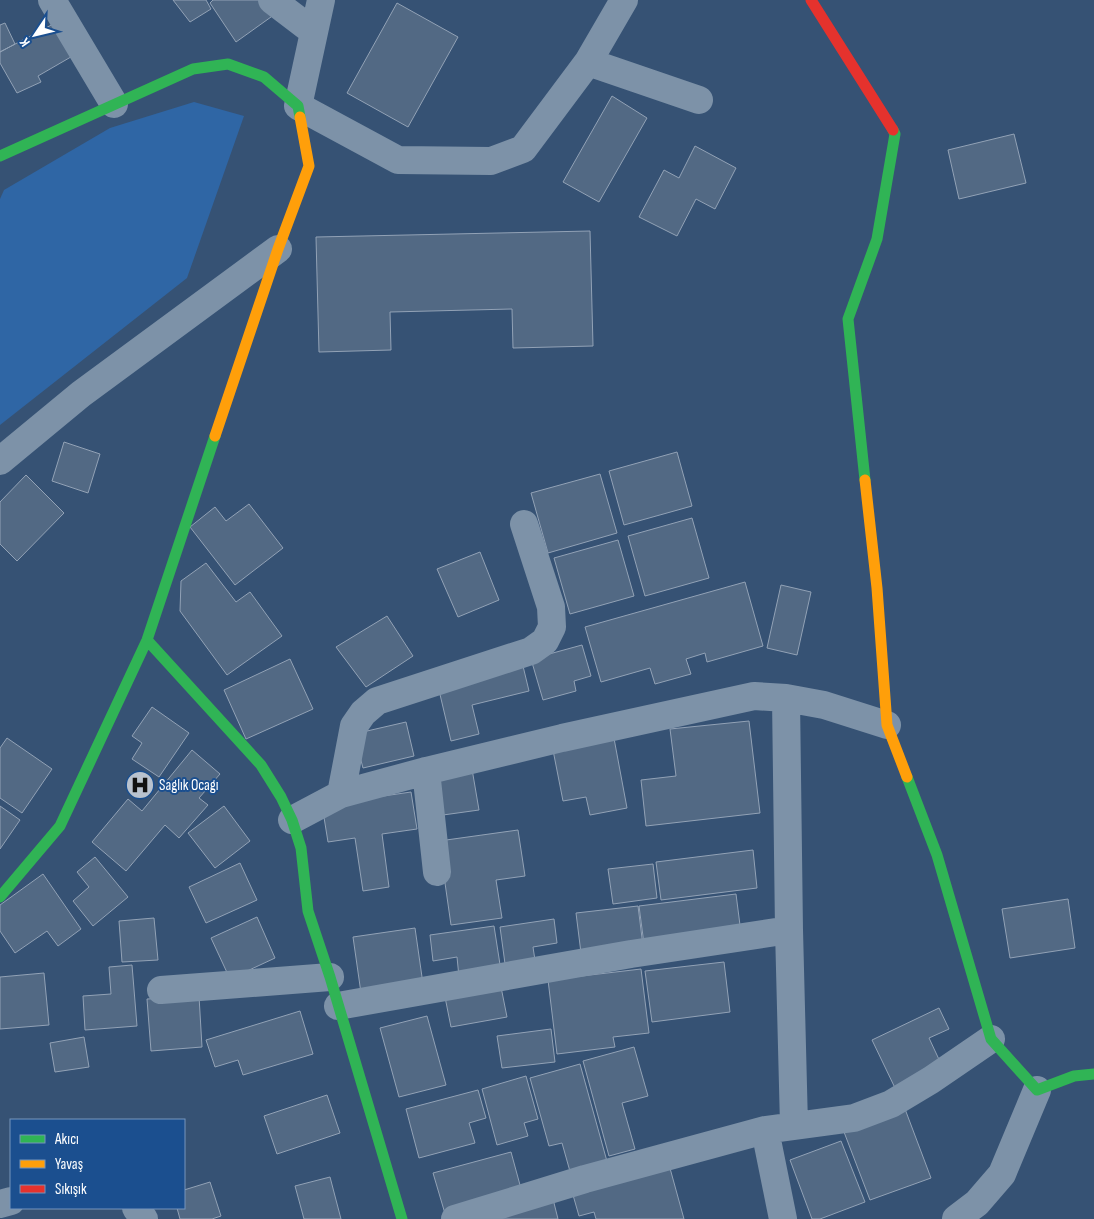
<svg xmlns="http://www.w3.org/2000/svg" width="1094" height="1219" font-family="'Sofia Sans Condensed',sans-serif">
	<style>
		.green { fill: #2f66a5 }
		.building { fill: #526984; stroke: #92a2b6 }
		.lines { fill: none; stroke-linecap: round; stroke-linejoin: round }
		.street { stroke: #7d92a8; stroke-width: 28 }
		.fast { stroke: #30b455; stroke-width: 11 }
		.slow { stroke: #ff9f0a; stroke-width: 11 }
		.jam { stroke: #e5322d; stroke-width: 11 }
		.labels { text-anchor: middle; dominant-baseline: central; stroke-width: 4; stroke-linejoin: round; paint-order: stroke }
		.poi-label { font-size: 15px; fill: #fff; stroke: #1b4f8f; text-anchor: start }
	</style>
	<rect width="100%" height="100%" fill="#365274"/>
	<path class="green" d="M 194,102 L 244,116 L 187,278 L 0,425 L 0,199 L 4,190 L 110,128 Z"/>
	<path class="building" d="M 173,0 L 206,0 L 211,9 L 190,22 Z
		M 213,0 L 264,0 L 278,12 L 236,42 L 210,3 Z
		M 397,3 L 458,37 L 408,127 L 347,93 Z
		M 57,22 L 76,54 L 38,76 L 41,82 L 17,93 L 0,63 L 0,52 Z
		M 5,23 L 15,44 L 0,52 L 0,25 Z
		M 612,96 L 647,118 L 599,202 L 563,182 Z
		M 1014,134 L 1026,183 L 959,199 L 948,150 Z
		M 695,146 L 736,168 L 715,209 L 696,199 L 677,236 L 639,217 L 664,170 L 679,178 Z
		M 590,231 L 593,346 L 513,348 L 512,309 L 390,312 L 391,350 L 319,352 L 316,237 Z
		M 64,442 L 100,454 L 88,493 L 52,481 Z
		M 677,452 L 692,506 L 624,525 L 609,471 Z
		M 600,474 L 617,533 L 548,553 L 531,493 Z
		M 26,475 L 64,513 L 17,561 L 0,544 L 0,502 Z
		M 249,504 L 283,548 L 235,585 L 190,527 L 215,507 L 226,521 Z
		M 692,518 L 709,578 L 645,596 L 628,536 Z
		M 618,540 L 634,596 L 570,614 L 554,558 Z
		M 480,552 L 499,600 L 458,617 L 437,569 Z
		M 206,563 L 236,602 L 250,592 L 282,636 L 227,675 L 180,611 L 181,581 Z
		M 745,582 L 763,646 L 707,662 L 705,653 L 686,659 L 691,674 L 655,684 L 650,668 L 601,682 L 585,627 Z
		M 781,585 L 811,592 L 797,655 L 767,648 Z
		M 387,616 L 413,656 L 366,687 L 336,647 Z
		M 582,645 L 591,676 L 574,681 L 576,691 L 543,700 L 531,659 Z
		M 290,659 L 313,709 L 246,739 L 224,690 Z
		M 523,666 L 529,691 L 472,705 L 479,734 L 451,741 L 438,686 Z
		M 152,707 L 189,733 L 159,777 L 132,759 L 142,743 L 132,736 Z
		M 749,721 L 760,813 L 646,826 L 641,780 L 676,776 L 670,729 Z
		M 406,722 L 414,756 L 363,768 L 354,734 Z
		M 613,733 L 627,808 L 590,815 L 586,797 L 563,801 L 552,745 Z
		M 7,738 L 52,769 L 22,813 L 0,798 L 0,748 Z
		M 192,750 L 220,774 L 199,798 L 208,805 L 179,838 L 165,825 L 126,871 L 92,842 L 128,799 L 142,811 Z
		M 472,769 L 479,810 L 443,815 L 437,774 Z
		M 411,792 L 417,829 L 382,834 L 389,887 L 363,891 L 355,838 L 328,842 L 322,805 Z
		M 0,806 L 20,820 L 0,849 Z
		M 224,806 L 250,841 L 215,868 L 188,833 Z
		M 518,830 L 525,876 L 496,880 L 502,918 L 451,925 L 439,841 Z
		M 753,850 L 757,888 L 661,900 L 656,862 Z
		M 95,857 L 128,897 L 93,926 L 73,901 L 89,887 L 77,872 Z
		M 240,863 L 257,900 L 206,923 L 189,887 Z
		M 653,864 L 657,898 L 613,904 L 608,869 Z
		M 43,874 L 81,929 L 58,946 L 47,931 L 15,953 L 0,931 L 0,905 Z
		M 736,894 L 741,933 L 644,944 L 639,906 Z
		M 1068,899 L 1075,948 L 1010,958 L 1002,909 Z
		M 638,906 L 643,946 L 581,953 L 576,913 Z
		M 257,917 L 275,958 L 230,979 L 211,938 Z
		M 154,918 L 158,960 L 122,962 L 119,921 Z
		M 554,919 L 557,943 L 533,947 L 536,967 L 506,971 L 500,927 Z
		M 494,926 L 501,971 L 459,977 L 457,957 L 433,961 L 430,935 Z
		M 415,928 L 423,984 L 361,993 L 353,937 Z
		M 724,962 L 730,1012 L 652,1022 L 645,971 Z
		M 132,965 L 137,1026 L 85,1030 L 83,996 L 111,994 L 109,967 Z
		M 641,969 L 649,1033 L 613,1037 L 615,1047 L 557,1054 L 548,980 Z
		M 44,973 L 49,1025 L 0,1029 L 0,977 Z
		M 500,982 L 507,1017 L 451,1027 L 444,992 Z
		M 199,996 L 202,1047 L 151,1051 L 147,999 Z
		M 939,1008 L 949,1029 L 929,1038 L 943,1068 L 896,1090 L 872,1040 Z
		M 300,1011 L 313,1054 L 243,1075 L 238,1060 L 215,1067 L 206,1040 Z
		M 427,1016 L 446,1085 L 399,1097 L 380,1028 Z
		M 551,1029 L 555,1062 L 502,1068 L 497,1036 Z
		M 84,1037 L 89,1067 L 55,1072 L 50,1043 Z
		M 634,1047 L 648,1096 L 622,1103 L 635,1149 L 609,1156 L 583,1061 Z
		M 580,1064 L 608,1165 L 571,1175 L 562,1143 L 549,1146 L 530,1078 Z
		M 526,1076 L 538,1119 L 524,1123 L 528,1136 L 497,1145 L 482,1089 Z
		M 478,1090 L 486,1118 L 469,1123 L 475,1143 L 419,1158 L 406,1109 Z
		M 327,1095 L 340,1133 L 277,1154 L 264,1116 Z
		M 905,1109 L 931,1178 L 870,1200 L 844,1132 Z
		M 841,1141 L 865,1202 L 820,1219 L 812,1219 L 790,1160 Z
		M 511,1152 L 523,1196 L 446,1217 L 433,1173 Z
		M 668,1161 L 684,1219 L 596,1219 L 594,1212 L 579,1216 L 571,1188 Z
		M 330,1177 L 341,1219 L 304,1219 L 295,1186 Z
		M 210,1182 L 221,1216 L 212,1219 L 180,1219 L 177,1208 L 184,1208 L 184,1190 Z
		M 552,1195 L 558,1219 L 464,1219 Z"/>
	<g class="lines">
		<path class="street" d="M 52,0 L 114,104
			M 272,0 L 314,32
			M 321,0 L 298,106 L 398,160 L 491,161 L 523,149 L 588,62 L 624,0
			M 588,62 L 699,100
			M 0,461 L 81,394 L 278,249
			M 786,698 L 789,930 L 794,1125
			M 426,771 L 437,872
			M 341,794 L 354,726 L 363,713 L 377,701 L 531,651 L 545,641 L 552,627 L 551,607 L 524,524
			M 292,820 L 341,794 L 426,771 L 562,738 L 754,696 L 786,698 L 824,705 L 887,725
			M 161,990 L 330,977
			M 338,1006 L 631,954 L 789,930
			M 765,1130 L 783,1219
			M 0,1204 L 11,1201
			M 136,1208 L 144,1219
			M 455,1219 L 585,1179 L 765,1130 L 854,1118 L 891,1104 L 931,1080 L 991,1039
			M 956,1219 L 977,1203 L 1002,1174 L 1037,1090"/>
		<path class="fast" d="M 0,156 L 193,69 L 228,64 L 264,77 L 298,106 L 300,117
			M 865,480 L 848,319 L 877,239 L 895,134 L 893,130
			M 147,640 L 261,765 L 281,797 L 292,820 L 301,848 L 308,911 L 330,977 L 402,1219
			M 907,777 L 937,855 L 991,1039 L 1037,1090 L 1074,1076 L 1094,1074
			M 0,897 L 60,826 L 147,640 L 215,436"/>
		<path class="slow" d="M 215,436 L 278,249 L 309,166 L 300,117
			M 865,480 L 877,588 L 887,725 L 907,777"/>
		<path class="jam" d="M 811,0 L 893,130"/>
	</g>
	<defs>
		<symbol id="hospital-disc" viewBox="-11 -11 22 22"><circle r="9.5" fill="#b9c2ce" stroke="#1b4f8f"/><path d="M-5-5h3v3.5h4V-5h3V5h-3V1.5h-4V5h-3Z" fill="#111"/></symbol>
	</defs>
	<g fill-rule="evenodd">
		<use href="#hospital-disc" x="124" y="769" width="32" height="32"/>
	</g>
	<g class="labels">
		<g class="poi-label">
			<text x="159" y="785">Saglık Ocagı</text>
		</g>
	</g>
	<rect x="10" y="1119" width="175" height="90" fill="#1b4f8f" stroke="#7695bc"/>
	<rect x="20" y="1135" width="25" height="8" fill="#30b455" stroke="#7695bc"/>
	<text x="55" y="1144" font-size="15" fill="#ffffff">Akıcı</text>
	<rect x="20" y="1160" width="25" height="8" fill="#ff9f0a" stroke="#7695bc"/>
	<text x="55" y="1169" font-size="15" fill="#ffffff">Yavaş</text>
	<rect x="20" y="1185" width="25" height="8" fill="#e5322d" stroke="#7695bc"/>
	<text x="55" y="1194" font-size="15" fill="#ffffff">Sıkışık</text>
	<g transform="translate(35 35) rotate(235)" stroke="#1b4f8f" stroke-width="4" paint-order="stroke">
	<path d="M0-4L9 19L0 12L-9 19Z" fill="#ffffff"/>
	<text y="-8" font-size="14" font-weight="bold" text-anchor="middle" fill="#ffffff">K</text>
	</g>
</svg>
